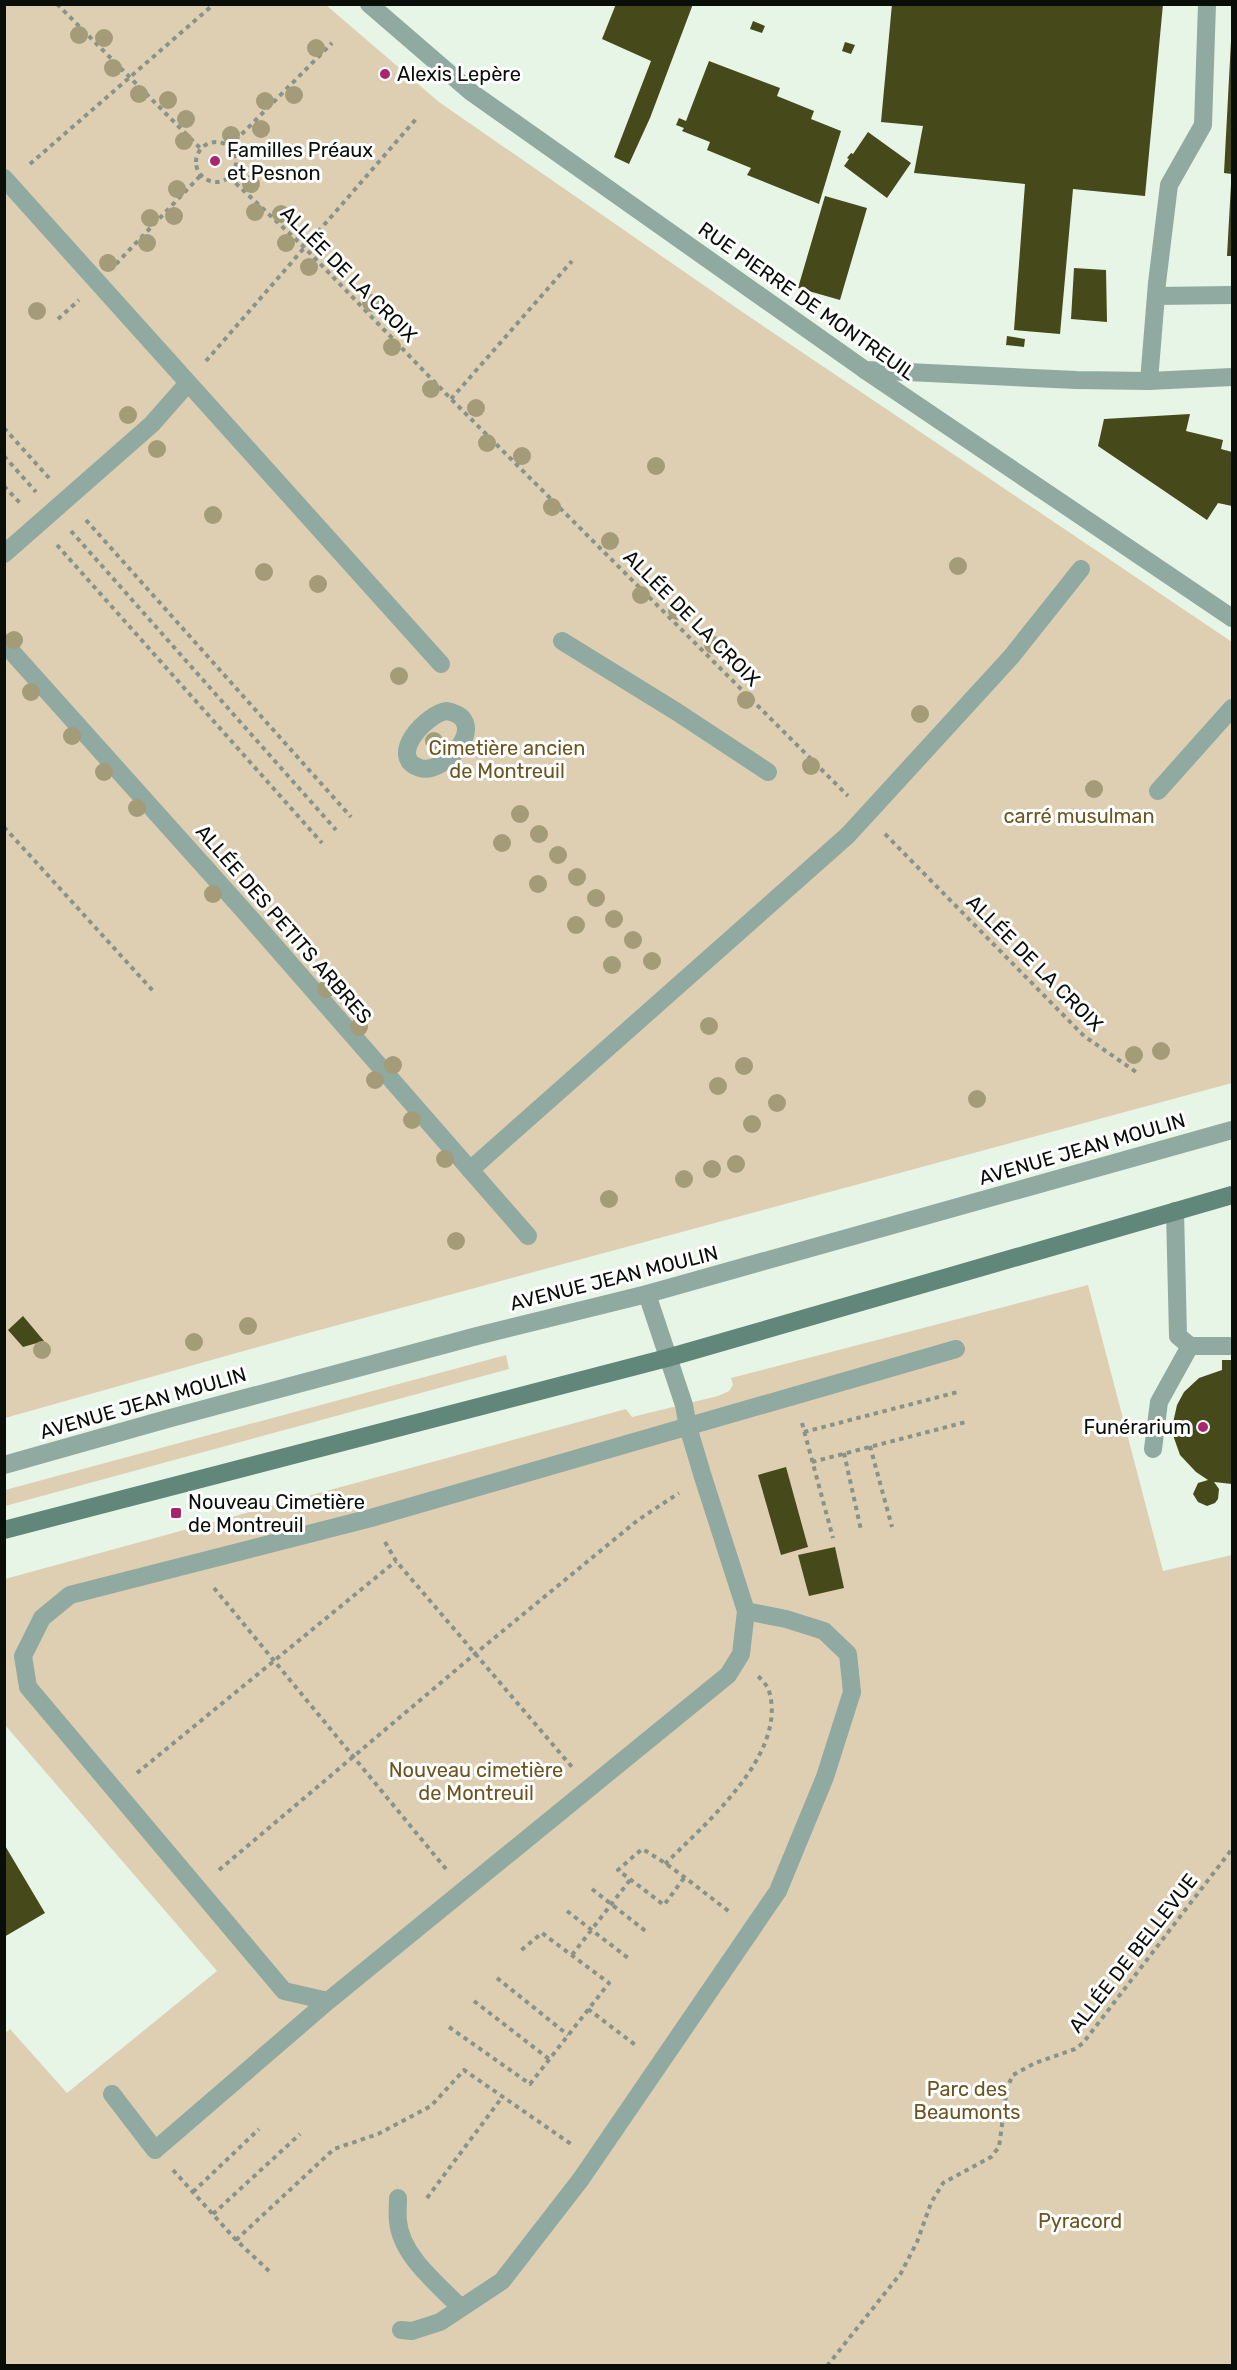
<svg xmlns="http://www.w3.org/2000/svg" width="1237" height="2370" font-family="Rubik,sans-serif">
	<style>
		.green { fill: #decfb3 }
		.building { fill: #46491a }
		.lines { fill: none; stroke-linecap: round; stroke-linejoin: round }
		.path { stroke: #899389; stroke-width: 4; stroke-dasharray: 4.5 4.5; stroke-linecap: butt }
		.service { stroke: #90a9a1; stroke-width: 18 }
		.pedestrian { stroke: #90a9a1; stroke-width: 18 }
		.minor { stroke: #90a9a1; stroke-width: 18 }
		.secondary { stroke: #61877a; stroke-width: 18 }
		.tree { fill: #a49c78 }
		.poi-dot { fill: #a9256e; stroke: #fff; stroke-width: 2 }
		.labels { text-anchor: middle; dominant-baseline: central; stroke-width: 6; stroke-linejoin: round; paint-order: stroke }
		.poi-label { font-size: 20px; fill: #090e09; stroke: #fff; text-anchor: start }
		.street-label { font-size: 20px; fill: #090e09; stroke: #fff }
		.park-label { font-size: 20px; fill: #6d531e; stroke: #fff }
	</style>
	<rect width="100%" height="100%" fill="#e7f5e6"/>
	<path class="green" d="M 5,5 L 326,5 L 439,102 L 741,311 L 1232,642 L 1232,1083 L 301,1335 L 5,1418 Z
		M 1088,1285 L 1163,1571 L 1232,1555 L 1232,2365 L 5,2366 L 5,2033 L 10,2029 L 67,2093 L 217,1971 L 5,1725 L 5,1579 L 626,1409 L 632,1417 L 718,1396 L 729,1391 L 733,1385 L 731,1378 Z
		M 506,1355 L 509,1369 L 5,1506 L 5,1490 Z"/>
	<path class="building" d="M 616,4 L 693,4 L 650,118 L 629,164 L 614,157 L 651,61 L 602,39 Z
		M 892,4 L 1163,4 L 1145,196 L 1073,189 L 1060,334 L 1014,330 L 1025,184 L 914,173 L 923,126 L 881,122 Z
		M 753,21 L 765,26 L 762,33 L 750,29 Z
		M 1231,41 L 1232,41 L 1232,174 L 1224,173 Z
		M 845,42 L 855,45 L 851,54 L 842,51 Z
		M 709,61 L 780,88 L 777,96 L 814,111 L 811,119 L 841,131 L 819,204 L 747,175 L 751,168 L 707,150 L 710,142 L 682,131 L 684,128 L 676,125 L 679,118 L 686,121 Z
		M 868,132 L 911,163 L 887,198 L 844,166 L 849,159 L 847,158 L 851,153 L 853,154 Z
		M 1231,184 L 1232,184 L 1232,256 L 1227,256 Z
		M 825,196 L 867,208 L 840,300 L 798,288 Z
		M 1074,268 L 1106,270 L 1107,322 L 1071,319 Z
		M 1007,336 L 1025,339 L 1024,347 L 1006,345 Z
		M 1190,414 L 1186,431 L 1223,440 L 1221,449 L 1232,452 L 1232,506 L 1218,503 L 1207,520 L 1098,446 L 1104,419 Z
		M 23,1316 L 44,1341 L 23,1347 L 8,1330 Z
		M 1222,1360 L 1232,1360 L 1232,1484 L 1214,1482 L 1219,1489 L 1218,1499 L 1215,1503 L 1207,1506 L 1198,1502 L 1193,1494 L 1198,1483 L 1208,1480 L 1196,1472 L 1180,1455 L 1174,1438 L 1173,1423 L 1177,1405 L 1184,1392 L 1199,1378 L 1222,1370 Z
		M 786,1467 L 808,1547 L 781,1555 L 758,1475 Z
		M 835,1547 L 844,1588 L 809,1596 L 798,1555 Z
		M 4,1844 L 45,1913 L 4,1937 Z"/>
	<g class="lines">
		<path class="path" d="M 57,4 L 201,149
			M196 162a20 20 0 1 1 40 0a20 20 0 1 1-40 0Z
			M 229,147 L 332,43
			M 30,164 L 214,4
			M 229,177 L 304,247 L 451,399 L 848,796
			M 116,264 L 201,175
			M 58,319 L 79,300
			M 206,361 L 416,119
			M 451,399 L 572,261
			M 4,428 L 49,478
			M 4,456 L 36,492
			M 4,486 L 20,503
			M 86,520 L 351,817
			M 71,531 L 336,830
			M 57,545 L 322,843
			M 4,827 L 154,992
			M 885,834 L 1084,1036 L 1139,1074
			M 802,1423 L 833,1538
			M 804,1432 L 958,1392
			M 870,1446 L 892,1527
			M 844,1453 L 861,1530
			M 812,1462 L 966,1422
			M 385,1542 L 396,1561 L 572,1767
			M 214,1588 L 446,1869
			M 137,1773 L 396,1561
			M 665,1864 C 705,1824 788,1754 769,1691 C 767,1685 762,1680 758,1676
			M 219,1870 L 476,1653 L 638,1520 L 679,1493
			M 684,1878 L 664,1905 L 618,1870 L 642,1849 C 673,1866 701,1891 730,1912
			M 592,1889 L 648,1933
			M 567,1911 L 628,1958
			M 572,1955 L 630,1880
			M 497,1978 L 568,2035
			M 474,2001 L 549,2059
			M 588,2009 L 638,2047
			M 449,2027 L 530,2084 L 609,1983 L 542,1933 L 519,1952
			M 173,2170 L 236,2240 L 270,2272
			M 193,2192 L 259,2129
			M 427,2198 L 503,2096
			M 213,2214 L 300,2134
			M 236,2240 L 334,2149 L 378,2134 L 431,2106 L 464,2070 L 571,2144
			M 827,2366 L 901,2273 L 917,2242 L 931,2203 L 943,2183 L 991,2157 L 999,2147 L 1007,2088 L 1013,2075 L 1035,2063 L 1075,2049 L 1083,2043 L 1232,1849"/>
		<path class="service" d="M 4,178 L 441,664
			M 1156,296 L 1232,295
			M 1149,381 L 1157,283 L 1169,185 L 1203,125 L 1207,4
			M 4,554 L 152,424 L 188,383
			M 562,641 L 677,712 L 768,772
			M 4,643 L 245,912 L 528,1236
			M 447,711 C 493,720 444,776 420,768 C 386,757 427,713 447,711 Z
			M 1158,791 L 1232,708
			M 470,1170 L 848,835 L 1011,657 L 1081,569
			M 1175,1211 L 1178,1336 L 1190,1346 L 1232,1346
			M 1153,1449 L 1159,1402 L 1190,1346
			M 328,2001 L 284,1991 L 28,1687 L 23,1656 L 42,1618 L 70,1595 L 371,1518 L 956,1349
			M 112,2094 L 155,2150 L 328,2001 L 728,1675 L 741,1654 L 746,1611 L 703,1477 L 688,1427 L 684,1405 L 647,1294
			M 398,2198 C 398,2206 397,2214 398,2221 C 401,2256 438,2284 461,2308
			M 401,2330 L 412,2331 L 440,2322 L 502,2281 L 581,2179 L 778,1891 L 825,1777 L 852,1692 L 848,1654 L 824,1631 L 786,1619 L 746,1611"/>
		<path class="pedestrian" d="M 865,370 L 1232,618"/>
		<path class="minor" d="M 369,4 L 471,92 L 865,370 L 1076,380 L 1149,381 L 1232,377
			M 4,1465 L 167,1419 L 477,1336 L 647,1294 L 1232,1130"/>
		<path class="secondary" d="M 4,1530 L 667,1358 L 1232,1195"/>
	</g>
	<g class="tree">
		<circle cx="79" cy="35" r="9"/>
		<circle cx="104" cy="38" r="9"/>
		<circle cx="316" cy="48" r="9"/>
		<circle cx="113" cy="68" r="9"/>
		<circle cx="139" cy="94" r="9"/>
		<circle cx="294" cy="95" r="9"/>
		<circle cx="168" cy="100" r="9"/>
		<circle cx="265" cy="101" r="9"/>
		<circle cx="186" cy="119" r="9"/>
		<circle cx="261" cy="129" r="9"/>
		<circle cx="231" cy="135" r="9"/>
		<circle cx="184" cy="141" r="9"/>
		<circle cx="251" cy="184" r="9"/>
		<circle cx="177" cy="189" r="9"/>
		<circle cx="255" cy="212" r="9"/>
		<circle cx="281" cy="214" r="9"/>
		<circle cx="174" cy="216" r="9"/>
		<circle cx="150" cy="218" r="9"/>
		<circle cx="147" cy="243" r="9"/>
		<circle cx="286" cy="243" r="9"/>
		<circle cx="108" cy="263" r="9"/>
		<circle cx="309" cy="267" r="9"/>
		<circle cx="371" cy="303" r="9"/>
		<circle cx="37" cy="311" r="9"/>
		<circle cx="392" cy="347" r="9"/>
		<circle cx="431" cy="389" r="9"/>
		<circle cx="476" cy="408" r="9"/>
		<circle cx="128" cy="415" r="9"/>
		<circle cx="487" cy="443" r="9"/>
		<circle cx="157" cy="449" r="9"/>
		<circle cx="522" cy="456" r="9"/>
		<circle cx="656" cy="466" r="9"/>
		<circle cx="552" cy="507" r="9"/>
		<circle cx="213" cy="515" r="9"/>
		<circle cx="610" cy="541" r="9"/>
		<circle cx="958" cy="566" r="9"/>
		<circle cx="264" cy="572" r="9"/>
		<circle cx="318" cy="584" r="9"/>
		<circle cx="641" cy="595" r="9"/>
		<circle cx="677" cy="611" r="9"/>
		<circle cx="14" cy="640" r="9"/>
		<circle cx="713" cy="645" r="9"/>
		<circle cx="399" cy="676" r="9"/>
		<circle cx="31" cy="692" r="9"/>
		<circle cx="746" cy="700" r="9"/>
		<circle cx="920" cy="714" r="9"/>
		<circle cx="72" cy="736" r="9"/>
		<circle cx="434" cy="741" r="9"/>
		<circle cx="811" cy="766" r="9"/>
		<circle cx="104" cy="772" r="9"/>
		<circle cx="1094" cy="789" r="9"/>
		<circle cx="137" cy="808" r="9"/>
		<circle cx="520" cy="814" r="9"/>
		<circle cx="539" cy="834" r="9"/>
		<circle cx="502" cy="843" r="9"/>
		<circle cx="558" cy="855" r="9"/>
		<circle cx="577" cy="877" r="9"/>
		<circle cx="538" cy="884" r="9"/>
		<circle cx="213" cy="894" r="9"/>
		<circle cx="596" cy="898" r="9"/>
		<circle cx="614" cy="919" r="9"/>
		<circle cx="576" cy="925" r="9"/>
		<circle cx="633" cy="940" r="9"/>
		<circle cx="652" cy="961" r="9"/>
		<circle cx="612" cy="965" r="9"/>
		<circle cx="326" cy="989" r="9"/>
		<circle cx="709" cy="1026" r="9"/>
		<circle cx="359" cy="1027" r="9"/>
		<circle cx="1161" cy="1051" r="9"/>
		<circle cx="1134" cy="1055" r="9"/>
		<circle cx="393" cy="1065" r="9"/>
		<circle cx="744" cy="1066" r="9"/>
		<circle cx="375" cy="1080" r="9"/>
		<circle cx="718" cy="1086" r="9"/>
		<circle cx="977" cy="1099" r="9"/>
		<circle cx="777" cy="1103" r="9"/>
		<circle cx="412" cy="1120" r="9"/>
		<circle cx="752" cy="1124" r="9"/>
		<circle cx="445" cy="1159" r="9"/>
		<circle cx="736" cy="1164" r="9"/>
		<circle cx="712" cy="1169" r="9"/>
		<circle cx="684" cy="1179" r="9"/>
		<circle cx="609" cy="1199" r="9"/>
		<circle cx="456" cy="1241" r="9"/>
		<circle cx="248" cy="1326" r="9"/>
		<circle cx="194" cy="1342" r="9"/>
		<circle cx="42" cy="1350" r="9"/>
	</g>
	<g class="poi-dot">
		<circle cx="385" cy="74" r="6"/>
		<circle cx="215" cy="161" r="6"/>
		<circle cx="1203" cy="1427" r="6"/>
		<rect x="170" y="1507" width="12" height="12" rx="3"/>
	</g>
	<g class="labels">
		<g class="poi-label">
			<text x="397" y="74">Alexis Lepère</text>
			<text x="227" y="150">Familles Préaux<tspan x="227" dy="23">et Pesnon</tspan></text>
			<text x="1191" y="1427" text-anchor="end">Funérarium</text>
			<text x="188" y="1502">Nouveau Cimetière<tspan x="188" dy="23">de Montreuil</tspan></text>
		</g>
		<g class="street-label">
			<text transform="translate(349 274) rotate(45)">ALLÉE DE LA CROIX</text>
			<text transform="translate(807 301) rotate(35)">RUE PIERRE DE MONTREUIL</text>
			<text transform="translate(692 618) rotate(45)">ALLÉE DE LA CROIX</text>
			<text transform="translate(284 924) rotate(49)">ALLÉE DES PETITS ARBRES</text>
			<text transform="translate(1035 963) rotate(45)">ALLÉE DE LA CROIX</text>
			<text transform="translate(1082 1149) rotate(-16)">AVENUE JEAN MOULIN</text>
			<text transform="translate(614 1278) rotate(-14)">AVENUE JEAN MOULIN</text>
			<text transform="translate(143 1403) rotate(-16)">AVENUE JEAN MOULIN</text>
			<text transform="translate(1133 1953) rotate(-52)">ALLÉE DE BELLEVUE</text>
		</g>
		<g class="park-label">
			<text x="507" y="748">Cimetière ancien<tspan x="507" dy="23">de Montreuil</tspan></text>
			<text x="1079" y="816">carré musulman</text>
			<text x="476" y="1770">Nouveau cimetière<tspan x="476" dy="23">de Montreuil</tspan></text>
			<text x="967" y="2089">Parc des<tspan x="967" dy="23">Beaumonts</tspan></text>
			<text x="1080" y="2221">Pyracord</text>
		</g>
	</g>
	<rect width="1237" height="2370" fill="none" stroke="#090e09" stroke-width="12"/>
</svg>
